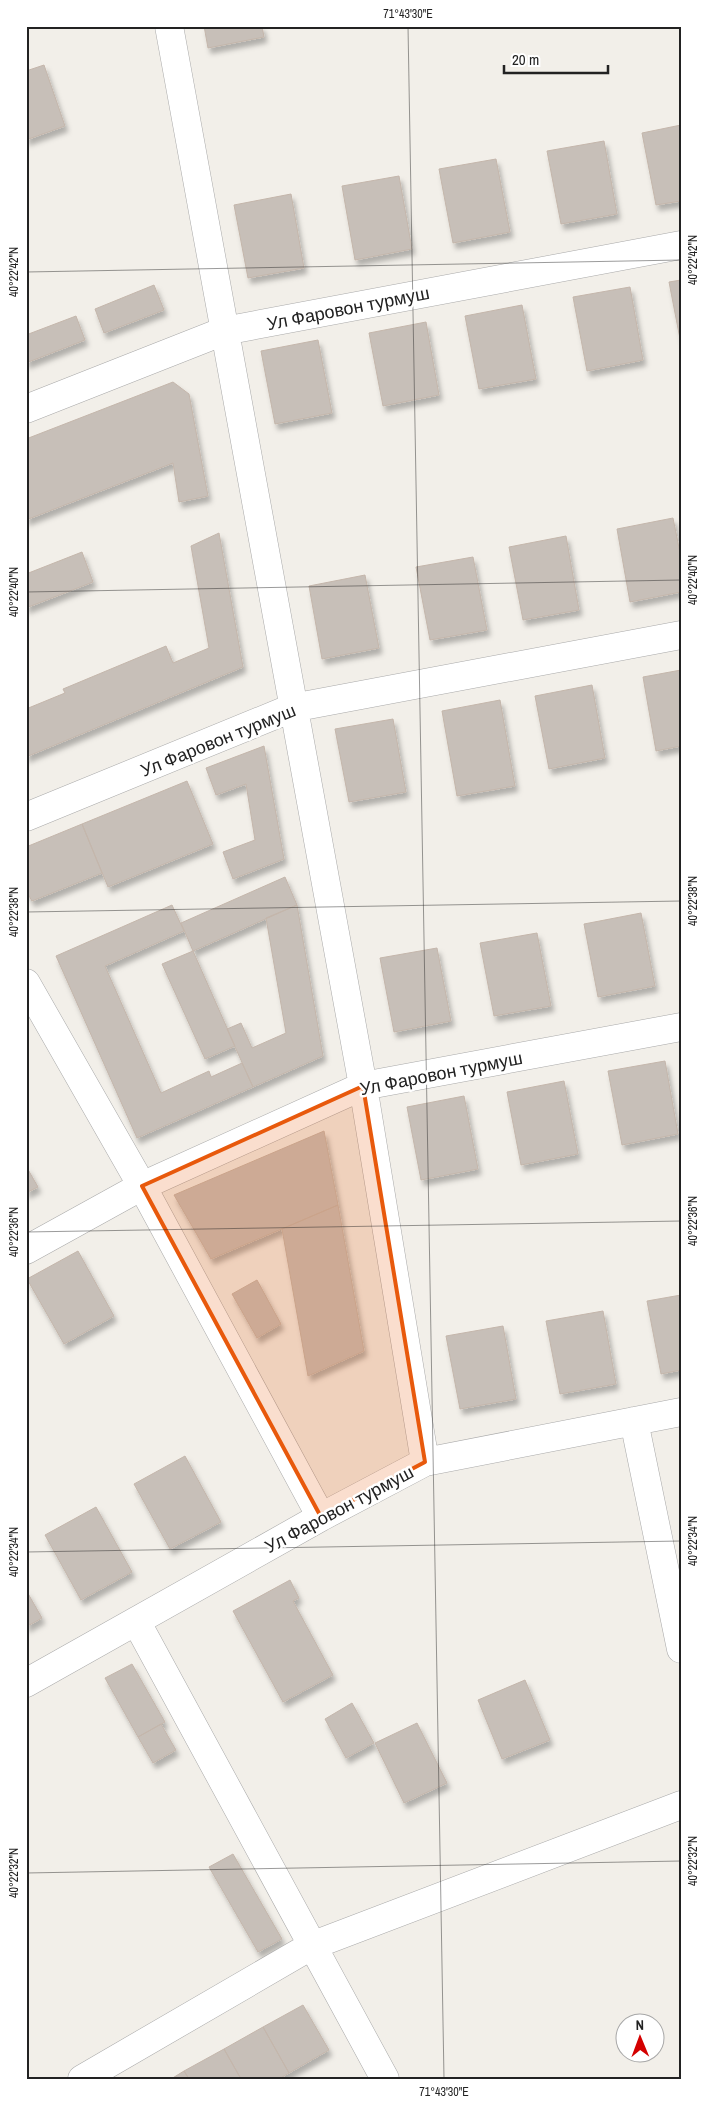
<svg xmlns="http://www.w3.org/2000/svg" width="707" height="2105" font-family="'Archivo Narrow',sans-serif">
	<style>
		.building { fill: #c7bfb8; stroke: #c4b6ab; filter: url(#shadow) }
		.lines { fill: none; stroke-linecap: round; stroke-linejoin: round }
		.minor-casing { stroke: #a9a9a9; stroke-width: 29 }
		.minor { stroke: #fff; stroke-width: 28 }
		.marked { fill: #e8590c; fill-opacity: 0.2; stroke: #e8590c; stroke-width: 4; stroke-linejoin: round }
		.ticks { fill: none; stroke: #222; stroke-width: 1; stroke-opacity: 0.45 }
		.labels { text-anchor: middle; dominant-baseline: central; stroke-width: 5; stroke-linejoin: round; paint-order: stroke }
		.street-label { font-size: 18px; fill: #222; stroke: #fff }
		.neatline { fill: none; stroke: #222; stroke-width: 2 }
		.ticks-label { font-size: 12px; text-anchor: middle; fill: #222 }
	</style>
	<defs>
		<filter id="shadow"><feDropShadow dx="3" dy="5.5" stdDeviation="2.5" flood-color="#0004"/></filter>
	</defs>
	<rect width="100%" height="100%" fill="#f2efe9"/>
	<path class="building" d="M 204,26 L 262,26 L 264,37 L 208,48 Z
		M 44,65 L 65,126 L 26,140 L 26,71 Z
		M 681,125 L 681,201 L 656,205 L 642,133 Z
		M 604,141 L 617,214 L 561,224 L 547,151 Z
		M 496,159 L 510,232 L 453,243 L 439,169 Z
		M 399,176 L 412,249 L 355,260 L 342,186 Z
		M 291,194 L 304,268 L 248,278 L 234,205 Z
		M 681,280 L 681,344 L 669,282 Z
		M 154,285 L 164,310 L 104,333 L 95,309 Z
		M 630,287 L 643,360 L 587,371 L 573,297 Z
		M 522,305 L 536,379 L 479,389 L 465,316 Z
		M 76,316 L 85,340 L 26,363 L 26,335 Z
		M 426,322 L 439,395 L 383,406 L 369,333 Z
		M 318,340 L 332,413 L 275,424 L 261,351 Z
		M 173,382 L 189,394 L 208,496 L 179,502 L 173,463 L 26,520 L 26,439 Z
		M 673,518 L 681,558 L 681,592 L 630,602 L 617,529 Z
		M 219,533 L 243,667 L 26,757 L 26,709 L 65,693 L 63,689 L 166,646 L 173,663 L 209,648 L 191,546 Z
		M 566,536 L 579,610 L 523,620 L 509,547 Z
		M 82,552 L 93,582 L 26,608 L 26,574 Z
		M 473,557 L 487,630 L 430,640 L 416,567 Z
		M 365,575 L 379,648 L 322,659 L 309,586 Z
		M 681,670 L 681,746 L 656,751 L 643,677 Z
		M 592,685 L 605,758 L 549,769 L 535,696 Z
		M 500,700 L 515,786 L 457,796 L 442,711 Z
		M 393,719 L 406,792 L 349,802 L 335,729 Z
		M 264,746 L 284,859 L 233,879 L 223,852 L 255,840 L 246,784 L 216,795 L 206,768 Z
		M 187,781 L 213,844 L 108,887 L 82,824 Z
		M 82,824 L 102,873 L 32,901 L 26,891 L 26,847 Z
		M 285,877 L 297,905 L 193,951 L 181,923 Z
		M 172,905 L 184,931 L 105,966 L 161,1093 L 209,1071 L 211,1077 L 242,1063 L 253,1087 L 137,1138 L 56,956 Z
		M 297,905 L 323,1056 L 253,1087 L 227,1029 L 241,1023 L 252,1048 L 286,1033 L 266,918 Z
		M 641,913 L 655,986 L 598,997 L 584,924 Z
		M 537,933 L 551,1006 L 494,1016 L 480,943 Z
		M 437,948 L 451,1021 L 394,1032 L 380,958 Z
		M 193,951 L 235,1046 L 205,1059 L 162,964 Z
		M 665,1061 L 678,1134 L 622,1145 L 608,1071 Z
		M 564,1081 L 578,1154 L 521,1165 L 507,1092 Z
		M 464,1096 L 478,1169 L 421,1180 L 407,1107 Z
		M 324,1131 L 338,1205 L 211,1259 L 174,1195 Z
		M 26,1166 L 38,1187 L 26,1193 Z
		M 338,1205 L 364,1351 L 308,1376 L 282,1229 Z
		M 78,1251 L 114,1316 L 64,1344 L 27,1279 Z
		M 257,1280 L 281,1324 L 257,1338 L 232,1294 Z
		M 681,1295 L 681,1370 L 661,1374 L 647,1301 Z
		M 603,1311 L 616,1384 L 560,1394 L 546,1321 Z
		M 503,1326 L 516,1399 L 460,1409 L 446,1336 Z
		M 185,1456 L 221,1522 L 170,1549 L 134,1484 Z
		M 96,1507 L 132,1572 L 81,1600 L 45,1535 Z
		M 290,1580 L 299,1598 L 293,1601 L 333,1675 L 283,1702 L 233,1611 Z
		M 26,1590 L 42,1618 L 26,1627 Z
		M 132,1664 L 165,1722 L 138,1737 L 105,1678 Z
		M 525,1680 L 550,1740 L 502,1759 L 478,1700 Z
		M 352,1703 L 374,1743 L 346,1758 L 325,1719 Z
		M 417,1723 L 447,1783 L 404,1803 L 375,1743 Z
		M 161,1724 L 176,1750 L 153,1763 L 138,1737 Z
		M 233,1854 L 282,1939 L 258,1952 L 209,1867 Z
		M 303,2005 L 329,2050 L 289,2073 L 263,2027 Z
		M 263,2027 L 289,2073 L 279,2079 L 241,2079 L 224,2049 Z
		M 224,2049 L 241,2079 L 189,2079 L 184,2071 Z
		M 184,2071 L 189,2079 L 171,2079 Z"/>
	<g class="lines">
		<defs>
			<path id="minor" d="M 169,26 L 363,1086 L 425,1462
				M 26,409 L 224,331 L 681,245
				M 26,817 L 292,708 L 681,635
				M 26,983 L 142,1186 L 321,1517
				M 26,1250 L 142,1186 L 363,1086 L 681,1027
				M 634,1421 L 681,1649
				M 136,1621 L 385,2079
				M 26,1683 L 321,1517 L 425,1462 L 681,1412
				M 82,2079 L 311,1946 L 681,1805"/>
		</defs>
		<use href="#minor" class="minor-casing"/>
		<use href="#minor" class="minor"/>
	</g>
	<path class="marked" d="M 363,1086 L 425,1462 L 321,1517 L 142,1186 Z"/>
	<path class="ticks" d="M 408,26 L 444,2079M 26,272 L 681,260M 26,592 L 681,580M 26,912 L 681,901M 26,1232 L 681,1221M 26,1552 L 681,1541M 26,1873 L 681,1861"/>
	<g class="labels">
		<g class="street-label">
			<text transform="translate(348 308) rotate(-11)">Ул Фаровон турмуш</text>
			<text transform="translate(218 740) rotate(-22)">Ул Фаровон турмуш</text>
			<text transform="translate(441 1073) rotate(-11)">Ул Фаровон турмуш</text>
			<text transform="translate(339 1509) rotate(-28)">Ул Фаровон турмуш</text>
		</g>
	</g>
	<rect width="707" height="2105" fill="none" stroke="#ffffff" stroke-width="55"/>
	<g transform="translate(640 2038) rotate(359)"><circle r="24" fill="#ffffff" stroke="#a7a7a7"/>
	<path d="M0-4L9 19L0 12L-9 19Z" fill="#d40000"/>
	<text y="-8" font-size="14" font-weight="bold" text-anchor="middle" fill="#222222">N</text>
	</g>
	<path d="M504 65v8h104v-8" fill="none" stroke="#222222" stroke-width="2.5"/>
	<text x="512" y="65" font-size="15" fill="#222222" stroke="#ffffff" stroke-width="4" paint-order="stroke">20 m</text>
	<rect x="28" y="28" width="652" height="2050" class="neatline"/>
	<g class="ticks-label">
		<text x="408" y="18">71°43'30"E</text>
		<text transform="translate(693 260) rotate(-90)" y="4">40°22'42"N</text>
		<text transform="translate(14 272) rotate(-90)" y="4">40°22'42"N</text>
		<text transform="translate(693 580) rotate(-90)" y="4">40°22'40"N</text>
		<text transform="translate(14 592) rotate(-90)" y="4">40°22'40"N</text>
		<text transform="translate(693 901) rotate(-90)" y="4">40°22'38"N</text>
		<text transform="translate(14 912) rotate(-90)" y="4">40°22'38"N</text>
		<text transform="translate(693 1221) rotate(-90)" y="4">40°22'36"N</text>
		<text transform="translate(14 1232) rotate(-90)" y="4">40°22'36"N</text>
		<text transform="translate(693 1541) rotate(-90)" y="4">40°22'34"N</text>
		<text transform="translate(14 1552) rotate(-90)" y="4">40°22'34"N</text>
		<text transform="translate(693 1861) rotate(-90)" y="4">40°22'32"N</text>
		<text transform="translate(14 1873) rotate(-90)" y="4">40°22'32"N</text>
		<text x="444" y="2096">71°43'30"E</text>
	</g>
</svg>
